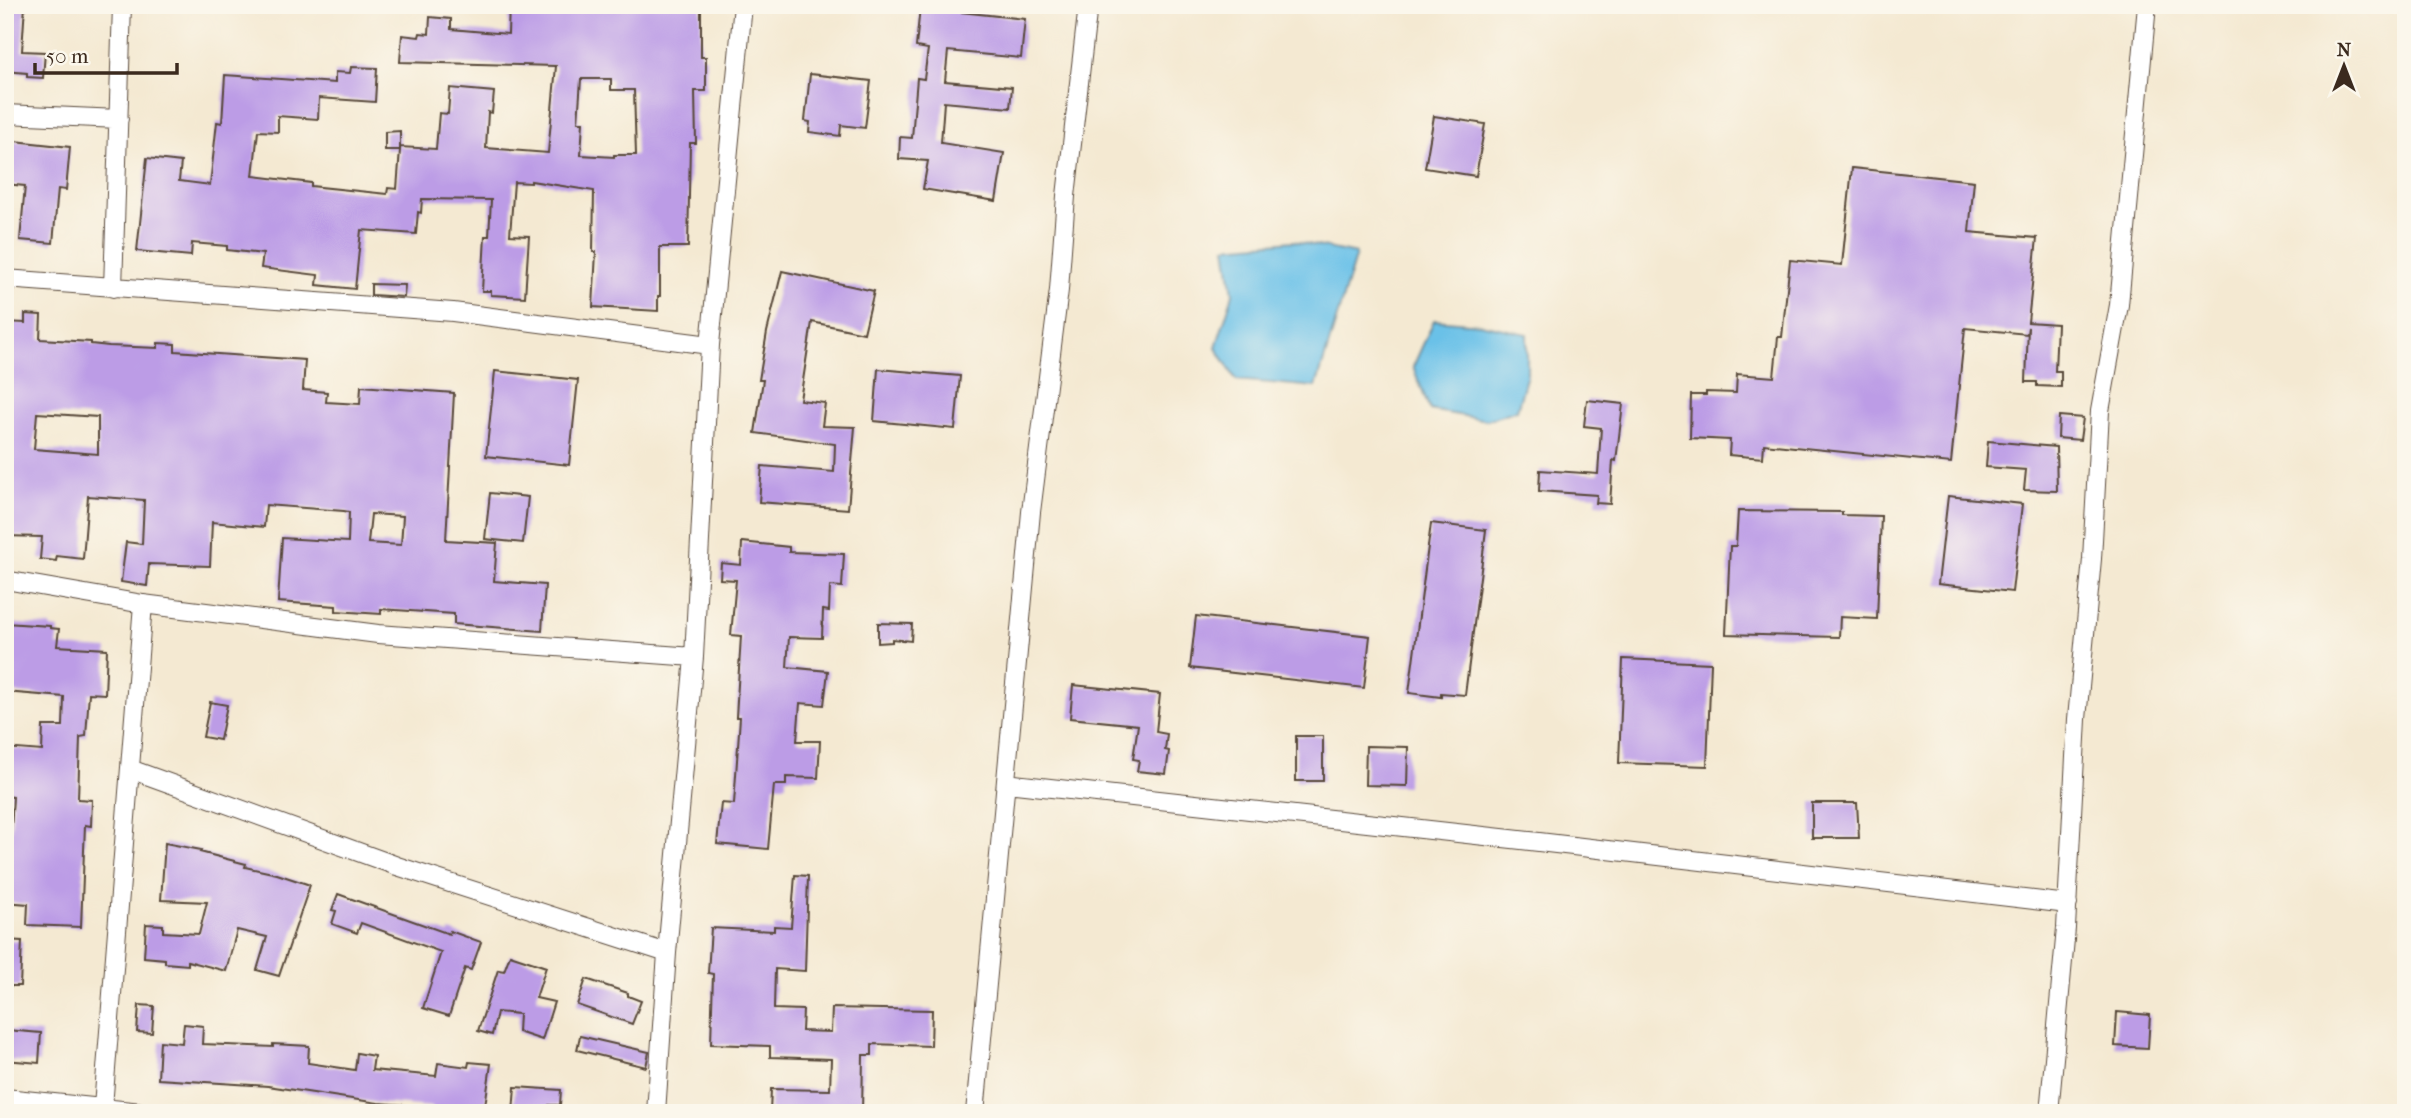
<svg xmlns="http://www.w3.org/2000/svg" width="2411" height="1118" font-family="'IM FELL French Canon',serif">
	<style>
		.water { fill: #6bc1e8; stroke: #537683; stroke-width: 2 }
		.building { fill: #bc9ce6; fill-rule: evenodd }
		.lines { fill: none; stroke-linecap: round; stroke-linejoin: round }
		.street-casing { stroke: #574739; stroke-width: 20 }
		.street { stroke: #fff; stroke-width: 18 }
	</style>
	<rect width="100%" height="100%" fill="#fbf7ec"/>
	<filter id="ink" filterUnits="userSpaceOnUse"><feTurbulence type="fractalNoise" baseFrequency=".0143" numOctaves="2"/><feDisplacementMap in="SourceGraphic" scale="14" xChannelSelector="R" yChannelSelector="G"/><feConvolveMatrix kernelMatrix="1 2 1 2 8 2 1 2 1" color-interpolation-filters="sRGB"/></filter>
	<filter id="wash" filterUnits="userSpaceOnUse"><feTurbulence type="fractalNoise" baseFrequency=".00686" numOctaves="4" result="noise"/><feDisplacementMap in="SourceGraphic" scale="28" xChannelSelector="R" yChannelSelector="G"/><feGaussianBlur stdDeviation="1.57" result="paint"/><feColorMatrix in="noise" values="0 0 0 0 0 0 0 0 0 0 0 0 0 0 0 0 0 1.4 0 .05"/><feComposite in="paint" operator="in"/></filter>
	<g filter="url(#wash)">
		<rect width="100%" height="100%" fill="#f4e9d2"/>
		<path class="water" d="M 1293,241 L 1356,254 L 1316,387 L 1236,380 L 1216,347 L 1233,294 L 1226,247 Z
			M 1434,320 L 1480,324 L 1527,334 L 1527,374 L 1517,410 L 1487,420 L 1430,410 L 1413,367 Z"/>
		<g id="blocks">
			<path class="building" d="M 8,5 L 25,5 L 22,51 L 45,52 L 43,78 L 27,77 L 27,73 L 5,71 Z
				M 509,5 L 701,5 L 701,57 L 706,57 L 706,91 L 695,91 L 696,143 L 690,143 L 688,247 L 660,247 L 660,296 L 658,296 L 658,311 L 593,307 L 596,252 L 593,252 L 594,191 L 531,181 L 531,183 L 514,182 L 510,235 L 529,236 L 525,297 L 491,295 L 491,291 L 482,291 L 485,236 L 489,236 L 491,200 L 422,199 L 421,213 L 418,212 L 416,234 L 361,230 L 355,289 L 317,285 L 318,275 L 261,268 L 263,254 L 227,250 L 227,246 L 192,243 L 191,256 L 137,251 L 147,158 L 181,162 L 179,181 L 210,185 L 217,122 L 222,123 L 225,75 L 335,83 L 335,72 L 350,73 L 351,67 L 377,68 L 375,102 L 319,98 L 318,119 L 278,116 L 278,132 L 258,131 L 253,176 L 311,183 L 311,186 L 387,194 L 388,188 L 397,189 L 400,150 L 385,150 L 385,132 L 400,131 L 400,150 L 400,147 L 436,149 L 439,113 L 448,114 L 450,88 L 494,92 L 492,113 L 488,112 L 486,148 L 548,153 L 556,66 L 400,62 L 402,35 L 419,37 L 420,33 L 429,34 L 430,17 L 451,19 L 451,29 L 508,34 ZM 581,79 L 611,79 L 611,90 L 634,90 L 636,155 L 614,155 L 614,157 L 581,155 L 583,122 L 578,122 Z
				M 932,5 L 952,5 L 952,11 L 1025,19 L 1021,58 L 948,51 L 945,81 L 1012,87 L 1010,108 L 944,102 L 941,143 L 1004,153 L 996,201 L 923,189 L 928,161 L 899,159 L 900,137 L 912,138 L 917,78 L 924,79 L 928,49 L 916,47 L 920,7 L 932,9 Z
				M 810,74 L 871,81 L 865,128 L 841,125 L 840,136 L 809,132 L 810,122 L 805,121 Z
				M 1434,116 L 1485,124 L 1476,176 L 1425,168 Z
				M 5,140 L 70,147 L 66,190 L 58,189 L 53,243 L 20,240 L 25,186 L 5,184 Z
				M 1852,168 L 1974,181 L 1969,232 L 2037,238 L 2028,322 L 2057,324 L 2055,371 L 2061,371 L 2061,387 L 2037,386 L 2037,382 L 2026,382 L 2028,327 L 2027,334 L 1965,328 L 1951,463 L 1764,444 L 1763,458 L 1729,455 L 1730,440 L 1690,438 L 1691,395 L 1706,395 L 1706,392 L 1736,393 L 1737,374 L 1774,377 L 1778,337 L 1782,337 L 1790,260 L 1842,265 Z
				M 782,271 L 874,291 L 864,333 L 812,322 L 800,400 L 825,403 L 822,426 L 855,427 L 848,509 L 759,502 L 762,466 L 834,472 L 835,444 L 755,433 L 763,380 L 759,380 L 767,332 Z
				M 371,284 L 405,285 L 404,297 L 371,295 Z
				M 25,314 L 41,315 L 40,339 L 91,342 L 91,344 L 109,346 L 158,348 L 158,343 L 175,344 L 175,351 L 305,360 L 303,390 L 327,392 L 326,402 L 360,404 L 361,386 L 454,393 L 446,540 L 497,543 L 494,581 L 545,585 L 542,631 L 454,624 L 454,614 L 381,609 L 381,614 L 336,611 L 336,606 L 278,602 L 282,538 L 348,542 L 349,512 L 344,511 L 266,505 L 264,527 L 212,522 L 210,566 L 149,564 L 147,586 L 121,582 L 126,542 L 142,544 L 144,500 L 88,496 L 83,559 L 57,556 L 56,561 L 40,559 L 42,537 L 5,536 L 6,322 L 25,323 ZM 37,413 L 98,417 L 98,454 L 34,449 ZM 371,514 L 403,516 L 401,545 L 368,543 Z
				M 878,369 L 960,376 L 955,429 L 874,421 Z
				M 495,371 L 578,380 L 569,465 L 486,456 Z
				M 1587,400 L 1623,404 L 1616,461 L 1613,460 L 1610,504 L 1596,503 L 1597,495 L 1539,491 L 1540,470 L 1598,474 L 1601,428 L 1584,426 Z
				M 2059,416 L 2083,418 L 2080,440 L 2058,438 Z
				M 1988,441 L 2056,447 L 2057,491 L 2024,490 L 2026,470 L 1986,467 Z
				M 490,493 L 528,497 L 523,543 L 485,539 Z
				M 1948,496 L 2022,504 L 2012,592 L 1938,584 Z
				M 1738,511 L 1842,512 L 1842,515 L 1881,516 L 1877,619 L 1840,617 L 1839,637 L 1726,634 L 1730,546 L 1736,546 Z
				M 1431,523 L 1486,530 L 1465,695 L 1441,693 L 1441,697 L 1409,693 Z
				M 742,542 L 789,547 L 789,552 L 844,554 L 842,587 L 830,586 L 829,611 L 823,610 L 822,638 L 789,637 L 787,667 L 828,671 L 824,705 L 800,703 L 797,741 L 820,741 L 818,778 L 786,777 L 786,785 L 774,785 L 768,849 L 717,844 L 721,803 L 734,804 L 740,717 L 736,717 L 741,636 L 731,635 L 736,580 L 720,579 L 721,563 L 741,565 Z
				M 1196,616 L 1370,636 L 1364,688 L 1190,668 Z
				M 5,623 L 50,626 L 50,628 L 59,629 L 57,646 L 107,649 L 105,694 L 89,693 L 86,736 L 80,737 L 78,799 L 92,800 L 91,826 L 85,825 L 81,927 L 27,925 L 28,904 L 5,902 L 5,848 L 10,848 L 13,797 L 5,796 L 5,748 L 42,751 L 43,726 L 63,726 L 64,697 L 5,692 Z
				M 878,623 L 912,624 L 911,641 L 892,639 L 892,642 L 878,643 Z
				M 1623,659 L 1711,663 L 1707,766 L 1619,763 Z
				M 1073,685 L 1160,694 L 1156,732 L 1167,734 L 1165,750 L 1169,751 L 1166,774 L 1137,771 L 1139,760 L 1133,759 L 1138,725 L 1070,718 Z
				M 210,702 L 227,705 L 220,740 L 203,737 Z
				M 1296,736 L 1323,736 L 1323,781 L 1296,781 Z
				M 1366,746 L 1408,747 L 1407,786 L 1365,785 Z
				M 1812,803 L 1857,803 L 1859,838 L 1812,838 Z
				M 165,843 L 201,850 L 200,852 L 246,864 L 245,867 L 277,874 L 310,885 L 279,976 L 257,970 L 267,937 L 237,930 L 226,971 L 188,961 L 188,965 L 165,963 L 165,959 L 144,957 L 146,924 L 163,925 L 163,932 L 199,934 L 207,902 L 161,900 Z
				M 795,875 L 808,876 L 805,971 L 775,969 L 774,1009 L 803,1010 L 802,1031 L 831,1032 L 832,1008 L 932,1010 L 931,1046 L 872,1044 L 872,1055 L 863,1055 L 862,1113 L 770,1113 L 771,1089 L 830,1090 L 831,1059 L 770,1057 L 770,1046 L 711,1044 L 713,974 L 708,973 L 711,928 L 774,931 L 774,926 L 791,927 Z
				M 338,894 L 449,934 L 450,931 L 481,942 L 471,970 L 465,968 L 449,1016 L 423,1008 L 441,952 L 361,923 L 357,933 L 332,924 L 336,911 L 332,910 Z
				M 5,940 L 22,941 L 20,986 L 5,986 Z
				M 510,955 L 546,967 L 536,998 L 554,1002 L 542,1040 L 518,1032 L 519,1014 L 497,1012 L 492,1035 L 478,1031 L 498,970 L 504,971 Z
				M 586,979 L 628,993 L 628,996 L 641,1001 L 632,1024 L 577,1005 Z
				M 139,1005 L 154,1006 L 152,1033 L 137,1032 Z
				M 2117,1012 L 2150,1015 L 2148,1048 L 2115,1046 Z
				M 184,1024 L 203,1026 L 202,1044 L 273,1047 L 273,1044 L 309,1046 L 308,1063 L 355,1070 L 357,1053 L 374,1056 L 372,1070 L 436,1076 L 438,1063 L 468,1067 L 469,1062 L 491,1064 L 484,1113 L 432,1110 L 432,1107 L 378,1103 L 268,1086 L 158,1079 L 160,1041 L 182,1043 Z
				M 6,1030 L 41,1033 L 39,1063 L 5,1060 Z
				M 580,1036 L 649,1052 L 646,1067 L 577,1050 Z
				M 515,1087 L 561,1090 L 560,1105 L 549,1105 L 548,1113 L 513,1113 Z"/>
		</g>
	</g>
	<g filter="url(#ink)">
		<use href="#blocks" fill-opacity="0" stroke="#574739" stroke-width="2"/>
		<g class="lines">
			<defs>
				<path id="street" d="M 5,114 L 119,119
					M 5,279 L 453,312 L 710,345
					M 113,288 L 122,5
					M 5,580 L 143,604 L 378,634 L 694,657
					M 130,769 L 397,866 L 667,953
					M 1006,783 L 1539,842 L 2068,904
					M 5,1098 L 151,1113
					M 103,1107 L 143,604
					M 656,1113 L 667,953 L 694,657 L 710,345 L 743,5
					M 975,1113 L 1031,512 L 1059,290 L 1066,196 L 1088,5
					M 2049,1113 L 2066,928 L 2077,719 L 2092,559 L 2100,411 L 2119,305 L 2147,5"/>
			</defs>
			<use href="#street" class="street-casing"/>
			<use href="#street" class="street"/>
		</g>
	</g>
	<rect width="2411" height="1118" fill="none" stroke="#fbf7ec" stroke-width="28"/>
	<g transform="translate(2344 66)" stroke="#fbf7ec" stroke-width="5" paint-order="stroke">
	<path d="M0-5L12 26L0 18L-12 26Z" fill="#3b2a1e"/>
	<text y="-10" font-size="19" font-weight="bold" text-anchor="middle" fill="#3b2a1e">N</text>
	</g>
	<path d="M35 63v10h142v-10" fill="none" stroke="#3b2a1e" stroke-width="3.5"/>
	<text x="46" y="63" font-size="21" fill="#3b2a1e" stroke="#fbf7ec" stroke-width="5" paint-order="stroke">50 m</text>
</svg>
